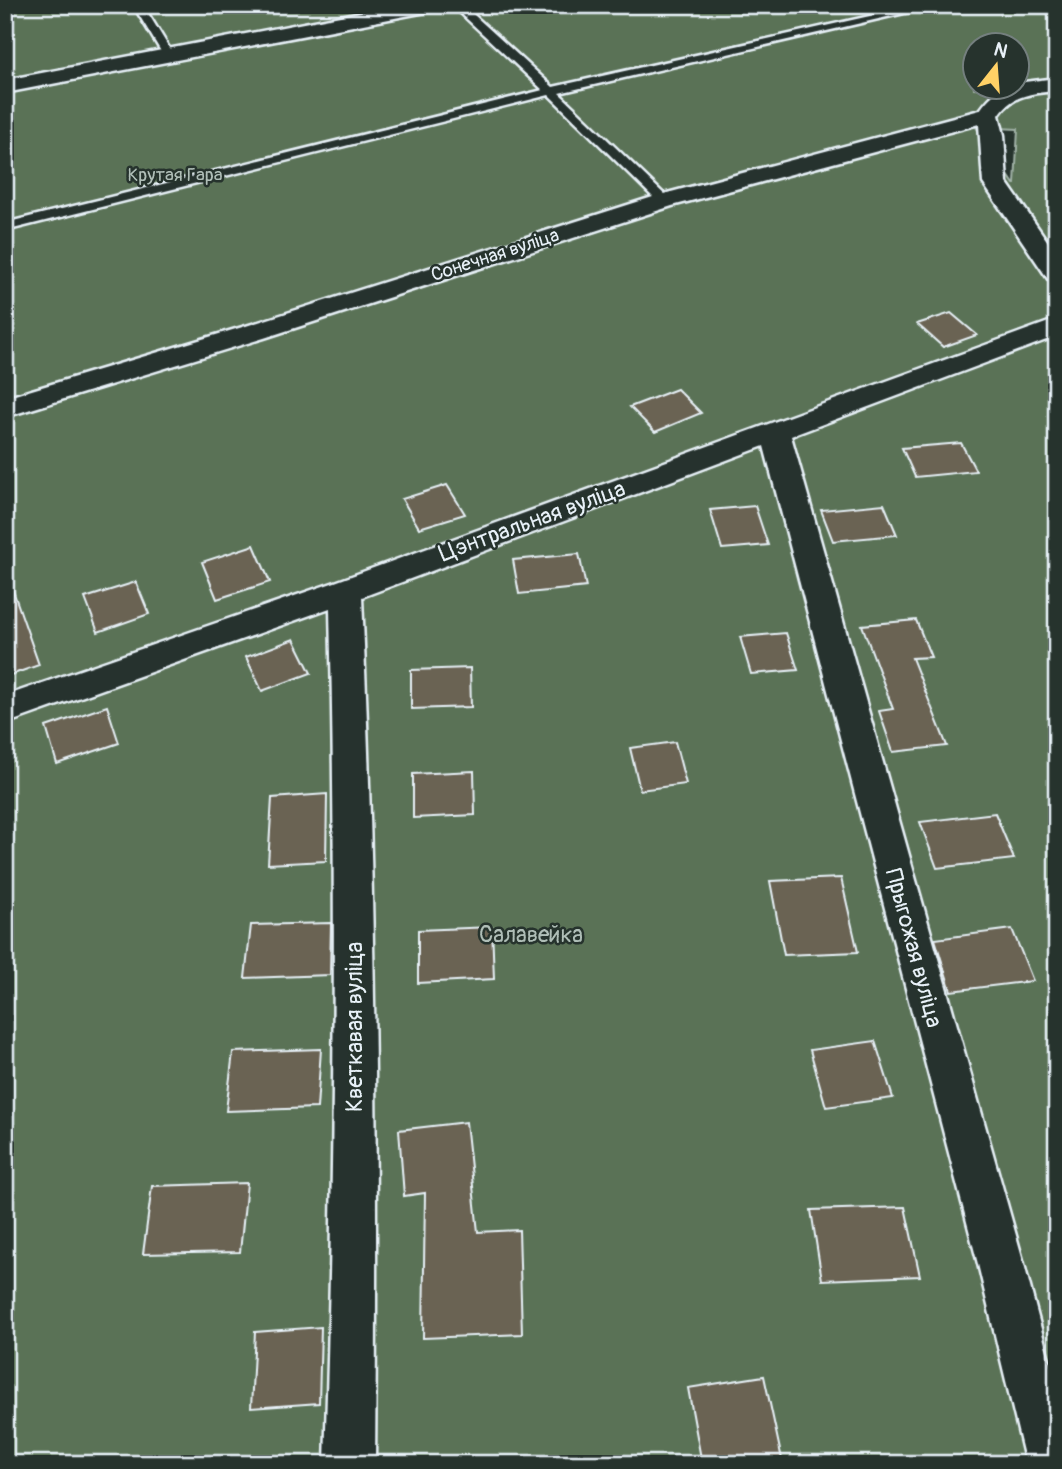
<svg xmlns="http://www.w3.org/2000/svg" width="1062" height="1469" font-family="Pangolin,sans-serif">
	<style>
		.green { fill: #5a7256; stroke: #a1b2a7; stroke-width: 2; fill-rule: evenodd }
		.building { fill: #6a6452; stroke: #e8f1f8; stroke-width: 2 }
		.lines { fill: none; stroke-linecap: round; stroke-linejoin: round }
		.lane-casing { stroke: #e8f1f8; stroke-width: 5 }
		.street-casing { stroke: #e8f1f8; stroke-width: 5 }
		.lane { fill: #26332d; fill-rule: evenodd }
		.street { fill: #26332d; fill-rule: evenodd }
		.labels { text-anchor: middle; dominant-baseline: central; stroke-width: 5; stroke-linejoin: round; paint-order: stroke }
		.far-park-label { font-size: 19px; fill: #afbeb7; stroke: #26332d }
		.far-street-label { font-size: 19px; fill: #e8f1f8; stroke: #26332d }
		.street-label { font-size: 23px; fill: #e8f1f8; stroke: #26332d }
		.park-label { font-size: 23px; fill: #afbeb7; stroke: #26332d }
	</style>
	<rect width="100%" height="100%" fill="#26332d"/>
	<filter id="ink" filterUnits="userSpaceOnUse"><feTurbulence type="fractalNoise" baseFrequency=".0143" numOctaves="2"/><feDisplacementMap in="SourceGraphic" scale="14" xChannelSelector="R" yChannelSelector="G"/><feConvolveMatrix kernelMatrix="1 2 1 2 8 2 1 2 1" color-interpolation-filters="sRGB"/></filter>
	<g filter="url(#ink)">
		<path class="green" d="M 5,5 L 1057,5 L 1057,1464 L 5,1464 ZM 974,46 L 1016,46 L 1016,88 L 974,88 ZM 976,127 L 1018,129 L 1015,184 L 1014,184 Z"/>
		<path class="building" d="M 951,313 L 977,335 L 943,347 L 917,324 Z
			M 677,389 L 701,413 L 655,432 L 630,407 Z
			M 961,443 L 976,471 L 915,477 L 902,448 Z
			M 447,485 L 465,514 L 419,528 L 402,499 Z
			M 884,504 L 897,535 L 833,541 L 821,510 Z
			M 755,506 L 768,545 L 722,549 L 710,510 Z
			M 254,545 L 270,582 L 217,599 L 202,562 Z
			M 579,554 L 586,587 L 519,594 L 513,560 Z
			M 10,582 L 39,665 L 5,677 L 5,583 Z
			M 136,582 L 149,614 L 98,632 L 85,598 Z
			M 916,620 L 931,657 L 912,658 L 947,746 L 893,752 L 879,711 L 893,709 L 862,625 Z
			M 786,633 L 798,670 L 751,674 L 740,637 Z
			M 294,639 L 311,673 L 262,691 L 246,657 Z
			M 470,668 L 471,707 L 411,709 L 411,670 Z
			M 107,706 L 119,743 L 57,764 L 46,727 Z
			M 675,742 L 686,784 L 640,790 L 630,748 Z
			M 474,771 L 475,815 L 413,818 L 413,774 Z
			M 327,794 L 326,861 L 268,864 L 272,798 Z
			M 995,813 L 1014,859 L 937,868 L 920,822 Z
			M 841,878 L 858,952 L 784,955 L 770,881 Z
			M 331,923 L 330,975 L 245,978 L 251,925 Z
			M 492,927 L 494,979 L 418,983 L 418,930 Z
			M 1012,929 L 1033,981 L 951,991 L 935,939 Z
			M 875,1041 L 893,1098 L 826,1107 L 810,1050 Z
			M 321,1049 L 317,1108 L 226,1111 L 233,1052 Z
			M 466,1122 L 478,1232 L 519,1230 L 522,1334 L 423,1338 L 425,1193 L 404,1196 L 399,1130 Z
			M 247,1183 L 240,1252 L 143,1254 L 152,1186 Z
			M 905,1207 L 920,1276 L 822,1280 L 811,1210 Z
			M 321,1327 L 319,1403 L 251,1408 L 255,1332 Z
			M 764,1376 L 783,1464 L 702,1464 L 688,1388 Z"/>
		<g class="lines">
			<defs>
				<path id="lane" d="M 133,5 L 143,5 L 174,56 L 173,58 L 165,58 Z
					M 452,5 L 463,5 L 553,87 L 919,5 L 939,5 L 559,93 L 668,198 L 670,201 L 664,205 L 660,204 L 549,95 L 5,231 L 5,223 L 543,90 Z"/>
				<path id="street" d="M 398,5 L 441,5 L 431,11 L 5,93 L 5,80 Z
					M 1057,78 L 1057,91 C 1033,93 1013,94 999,115 L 1004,135 L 1007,183 L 1057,255 L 1057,282 L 1048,279 L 983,183 L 979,124 L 672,206 L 264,338 L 5,417 L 5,398 L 246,326 L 656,196 L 980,110 C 990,96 998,88 1016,88 L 1016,83 Z
					M 1057,319 L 1057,336 L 791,436 L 1024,1264 L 1057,1390 L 1057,1464 L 1026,1464 L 978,1264 L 764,446 L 362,597 C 375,886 378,1174 375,1464 L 325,1464 C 334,1178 337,893 330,608 L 5,724 L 5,696 L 335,582 Z"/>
			</defs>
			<use href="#lane" class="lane-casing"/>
			<use href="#street" class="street-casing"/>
			<use href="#lane" class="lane"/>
			<use href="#street" class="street"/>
		</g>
	</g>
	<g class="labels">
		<g class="far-park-label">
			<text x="175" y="175">Крутая Гара</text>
		</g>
		<g class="far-street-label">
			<text transform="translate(495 255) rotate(-18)">Сонечная вуліца</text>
		</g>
		<g class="street-label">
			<text transform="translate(532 521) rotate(-20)">Цэнтральная вуліца</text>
			<text transform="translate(914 948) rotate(75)">Прыгожая вуліца</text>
			<text transform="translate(354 1027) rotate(-90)">Кветкавая вуліца</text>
		</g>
		<g class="park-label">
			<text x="531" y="934">Салавейка</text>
		</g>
	</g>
	<rect width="1062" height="1469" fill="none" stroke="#26332d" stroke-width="28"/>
	<rect x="14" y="14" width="1034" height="1441" fill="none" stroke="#e8f1f8" stroke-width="2.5" filter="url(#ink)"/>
	<g transform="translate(996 66) rotate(17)"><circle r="33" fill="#26332d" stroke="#747f7e" stroke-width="2"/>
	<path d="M0-5L12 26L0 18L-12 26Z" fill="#ffd166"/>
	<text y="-10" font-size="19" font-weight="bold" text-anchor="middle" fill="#e8f1f8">N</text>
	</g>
</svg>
